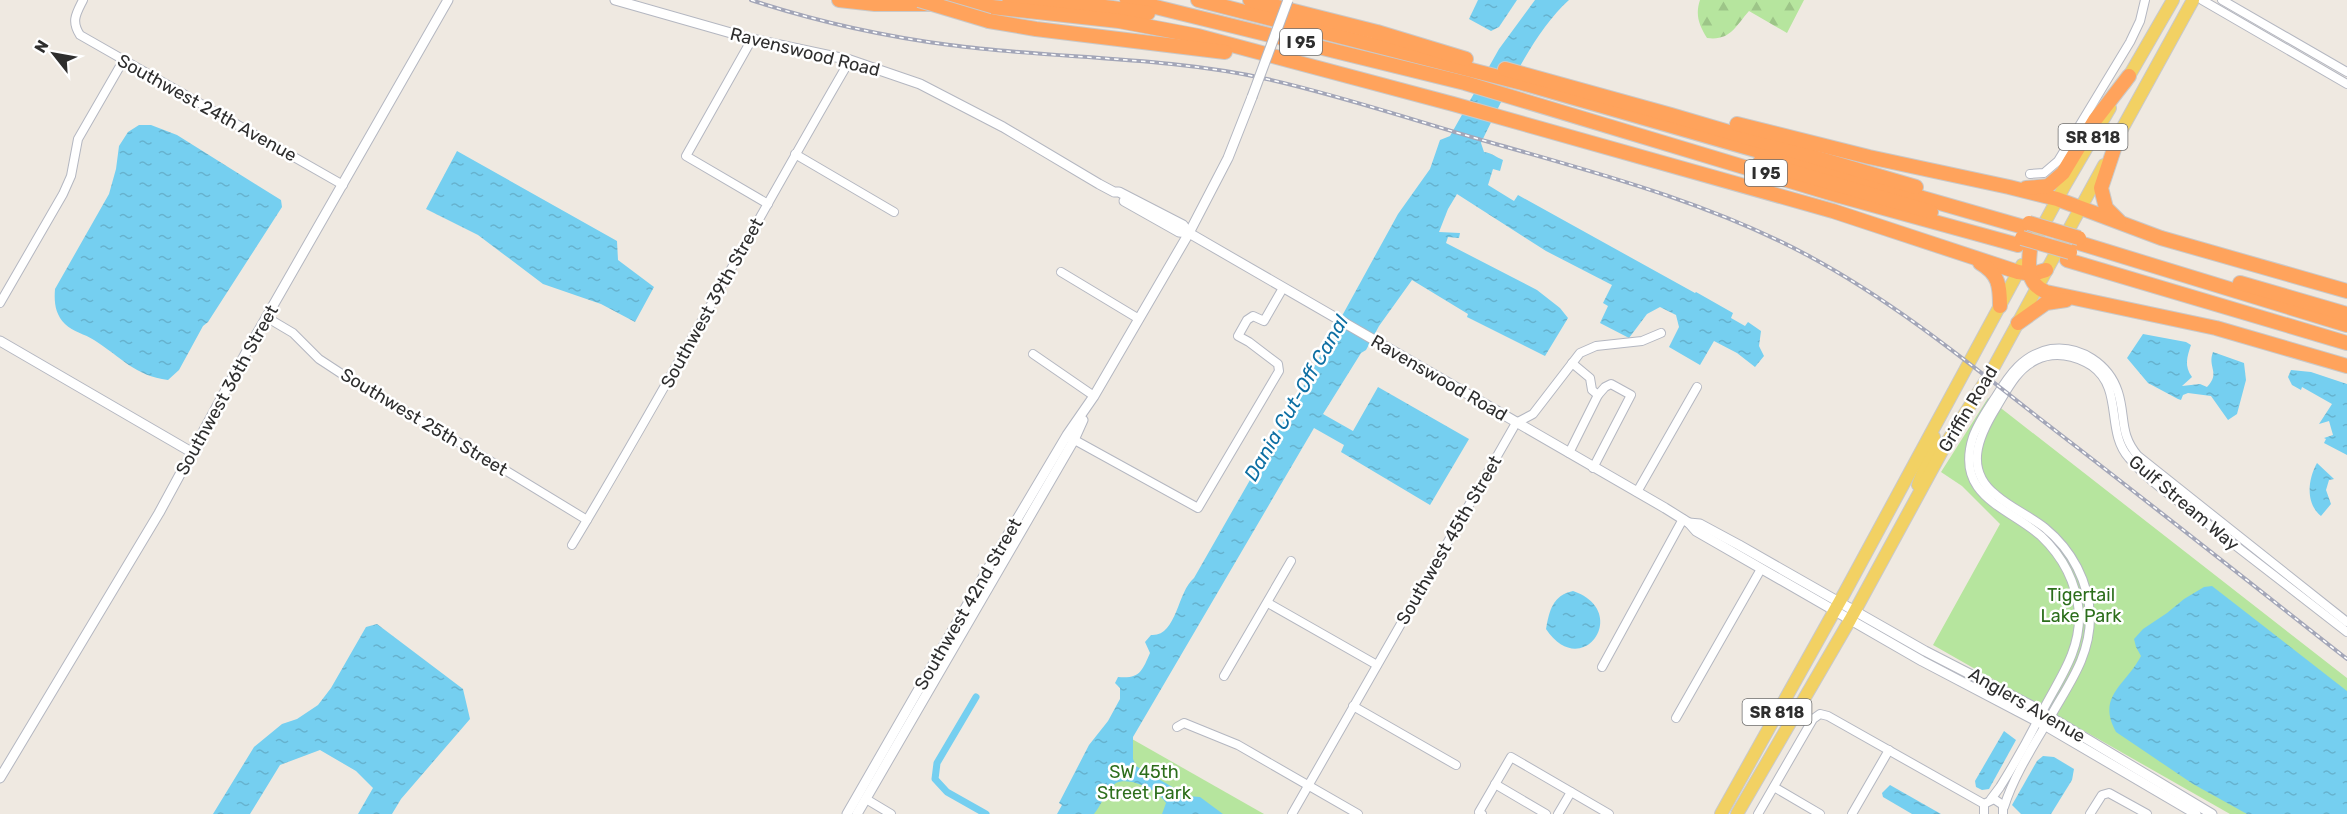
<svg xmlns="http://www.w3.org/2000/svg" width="2347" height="814" viewBox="0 0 2347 814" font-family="Rubik,sans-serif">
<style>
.forest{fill:url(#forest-firs)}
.park{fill:#b6e59e}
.water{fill:url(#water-ripples)}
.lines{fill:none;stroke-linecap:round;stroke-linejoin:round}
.canal{stroke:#75cff0;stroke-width:7}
.minor-casing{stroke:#b4b7c1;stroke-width:10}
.tertiary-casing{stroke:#b4b7c1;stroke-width:11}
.primary-casing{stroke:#c9c9c9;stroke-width:14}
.motorway-casing{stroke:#c9c9c9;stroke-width:16}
.minor{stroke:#fff;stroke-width:8}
.tertiary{stroke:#fff;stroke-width:9}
.primary{stroke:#f2d163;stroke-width:12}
.motorway{stroke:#ffa35c;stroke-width:14}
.rail-casing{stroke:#a3a6b8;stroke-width:4}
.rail{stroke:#fff;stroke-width:1.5;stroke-dasharray:4.5;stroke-linecap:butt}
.tertiary-bridge-casing{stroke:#b4b7c1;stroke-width:11;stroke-linecap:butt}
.motorway-bridge-casing{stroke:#c9c9c9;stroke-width:16;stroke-linecap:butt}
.tertiary-bridge{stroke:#fff;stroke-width:9}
.motorway-bridge{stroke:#ffa35c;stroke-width:14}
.labels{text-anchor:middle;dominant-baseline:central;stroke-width:5;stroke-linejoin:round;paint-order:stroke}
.shield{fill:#fff;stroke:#6d6d6d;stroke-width:1.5}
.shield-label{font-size:16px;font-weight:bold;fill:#2e2e2e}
.street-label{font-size:18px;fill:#2e2e2e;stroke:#fff}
.park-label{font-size:18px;fill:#2c6e1b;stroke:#fff}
.water-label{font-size:20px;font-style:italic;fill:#0d6fa3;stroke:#fff}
</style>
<defs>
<pattern id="forest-firs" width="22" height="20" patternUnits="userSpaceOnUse" patternTransform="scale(1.5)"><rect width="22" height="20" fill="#b6e59e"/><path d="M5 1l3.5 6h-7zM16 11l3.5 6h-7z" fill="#9dc588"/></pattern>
<pattern id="water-ripples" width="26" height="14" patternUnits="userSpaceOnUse" patternTransform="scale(1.5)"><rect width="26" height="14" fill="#75cff0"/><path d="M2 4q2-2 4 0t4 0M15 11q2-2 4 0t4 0" fill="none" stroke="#66b2ce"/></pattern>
</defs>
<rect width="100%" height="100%" fill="#efe9e1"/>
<path class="forest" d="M 1700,0 L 1804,0 L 1787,33 L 1749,11 C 1735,27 1730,41 1707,38 C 1699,25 1695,15 1700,0 Z"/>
<g class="park">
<polygon points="1988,398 2347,678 2347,814 2230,814 1933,645 2000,524 1962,486 1941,472"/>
<polygon points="1132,739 1264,814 1088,814"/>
</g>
<g class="water">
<polygon points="1478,0 1517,0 1499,27 1491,31 1469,19"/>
<path d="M 1535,0 L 1569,0 C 1532,33 1503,99 1481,143 L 1484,152 C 1492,153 1496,157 1503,160 L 1500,171 L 1493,169 L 1488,185 L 1514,201 L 1518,195 L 1695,293 L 1696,292 L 1733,313 L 1731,318 L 1745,326 L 1748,322 L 1761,331 L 1759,346 L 1764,356 L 1755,367 L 1737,353 L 1714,341 L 1700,365 L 1669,347 L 1679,327 L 1676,315 L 1660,307 L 1647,314 L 1629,338 L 1600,323 L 1608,306 L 1603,303 L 1612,285 L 1546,251 L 1457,194 L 1448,209 L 1439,232 L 1460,233 L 1459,238 L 1448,237 L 1446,243 L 1537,290 L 1560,308 L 1568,318 L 1545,356 L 1467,317 L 1468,314 L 1412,280 L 1379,326 L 1366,350 L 1361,353 L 1323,414 L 1353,431 L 1378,387 L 1469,439 L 1430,505 L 1341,452 L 1344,445 L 1314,428 L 1133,737 L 1133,759 L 1136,766 L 1188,796 L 1200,797 L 1223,814 L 1162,814 L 1166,803 C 1159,790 1129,776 1116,783 C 1107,788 1101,806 1094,814 L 1057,814 L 1062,805 L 1059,803 L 1089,745 L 1108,721 L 1120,699 L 1120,688 L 1115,683 L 1118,677 C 1140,679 1142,671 1150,653 L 1145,642 L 1151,635 C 1177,637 1177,592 1194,578 L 1298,396 L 1398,214 L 1430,169 L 1440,140 L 1450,136 L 1499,49 Z"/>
<path d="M 139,125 L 151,125 L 177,135 L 281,200 L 282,207 L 208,322 L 203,326 L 179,370 L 168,380 C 135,376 121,357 94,340 C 85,334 73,332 65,324 C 55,314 54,302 55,289 L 109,194 L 116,169 L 119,146 L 128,132 Z"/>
<polygon points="457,151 617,241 618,260 654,287 635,322 601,304 543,284 478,235 426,209"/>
<path d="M 2143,334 L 2186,342 L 2191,345 C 2187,357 2184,366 2192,377 L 2182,386 L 2200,384 L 2207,387 C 2221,373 2207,367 2213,352 L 2244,363 L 2246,380 L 2237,414 L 2228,420 L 2211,396 L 2188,393 L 2183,395 L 2181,400 L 2178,399 L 2148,383 L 2127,358 Z"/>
<polygon points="2291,370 2311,372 2347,384 2347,455 2324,443 2326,439 2324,438 2333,435 2329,421 2319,424 2332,404 2302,387 2301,390 2292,385 2288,377"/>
<path d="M 2317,463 L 2334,479 L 2329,480 L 2326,490 L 2331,504 L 2321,516 C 2305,503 2308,479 2317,463 Z"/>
<path d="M 2212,586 L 2347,691 L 2347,814 L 2247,814 L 2193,784 L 2116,732 C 2096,696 2126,685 2141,656 L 2136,647 L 2134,639 L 2143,629 L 2167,613 L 2184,599 L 2204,587 Z"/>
<path d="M 1573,591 C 1632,611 1582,683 1546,629 C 1549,611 1553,595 1573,591 Z"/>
<polygon points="377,624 463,689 470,719 401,799 392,814 358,814 373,788 356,771 320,750 280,765 250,814 213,814 254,747 282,724 297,719 318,705 331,688 366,627"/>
<polygon points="2004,731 2016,740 1989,789 1982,790 1976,787 1975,781"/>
<polygon points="2043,756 2054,757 2074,769 2072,780 2051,814 2021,814 2012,805 2037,761"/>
<polygon points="1890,785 1941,814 1912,814 1883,797 1882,793"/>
</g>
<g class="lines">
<polyline class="canal" points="976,697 937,763 935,779 947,792 986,814"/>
<g class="minor-casing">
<g id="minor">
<path d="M 83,0 C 76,14 71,21 80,35 L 343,185"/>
<polyline points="2202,0 2347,84"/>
<polyline points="2222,0 2347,72"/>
<polyline points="752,39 686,156 768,204"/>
<polyline points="795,154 894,212"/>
<polyline points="2030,174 2044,173 2058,161 2130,42 2140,21 2145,0"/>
<polyline points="1061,272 1139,319"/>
<polyline points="0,303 63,194 71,176 78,139 123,61"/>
<polyline points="266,317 293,333 319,359 348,378 482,456 587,520"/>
<polyline points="1033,354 1094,396"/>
<polyline points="1572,363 1590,378 1592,390 1598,395 1605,387 1611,384 1631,395 1593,468"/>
<polyline points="1071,438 1198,508 1279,371 1278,364 1249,342 1238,336 1247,320 1253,316 1264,321 1283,288"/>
<polyline points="1569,453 1598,395"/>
<polyline points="1637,492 1697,387"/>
<path d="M 572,545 C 668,386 756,221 850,60"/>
<polyline points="1268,603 1377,665"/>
<polyline points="1602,667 1683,519"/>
<polyline points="1224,676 1291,561"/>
<polyline points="1353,706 1456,765"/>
<polyline points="1676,718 1761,569"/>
<polyline points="1177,727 1184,723 1238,745 1358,814"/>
<polyline points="1495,784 1546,814"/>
<polyline points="1774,787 1820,814"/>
<polyline points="866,799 891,814"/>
<path d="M 1991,799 L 2000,787 C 2015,763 2029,738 2042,712 C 2059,679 2081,651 2079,612 C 2076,582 2062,556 2041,536 C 2008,507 1954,496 1973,437 C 1978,423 1987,410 1995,398 C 2009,375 2023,354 2051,349 C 2080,345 2109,364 2118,392 C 2126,417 2119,434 2138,456 L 2347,622"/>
<path d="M 2004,807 C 2015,772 2038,739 2056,707 C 2073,678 2090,653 2090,617 C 2089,582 2072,550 2045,528 C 2030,516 2011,508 1996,495 C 1964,470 1978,437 1996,408 C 2007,390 2016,370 2036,360 C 2054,351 2075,355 2092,366 C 2124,389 2105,431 2129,458 C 2148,481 2176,499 2200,518 C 2249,556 2298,594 2347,632"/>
<polyline points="1292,814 1516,423 1533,414 1580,353 1596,346 1642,341 1661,333"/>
<polyline points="1482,814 1479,812 1511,757 1609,814"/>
<polyline points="1558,814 1571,792"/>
<polyline points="1758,814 1813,719 1820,714 1828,716 1984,804"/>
<polyline points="1852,814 1889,750"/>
<polyline points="1984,814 1984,804 1994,799 2003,805 2003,814"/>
<polyline points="2090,814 2102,795 2109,793 2147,814"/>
</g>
</g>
<g class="tertiary-casing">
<g id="tertiary">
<polyline points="615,0 752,39 850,60 920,84 1003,127 1099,184 1114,192 1119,192 1183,225 1189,233 1665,508 1689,523 1696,531 1922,661 2046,726 2196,814"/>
<polyline points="1124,201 1179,232 1189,233"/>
<polyline points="0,341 193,453"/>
<polyline points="1689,523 1700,524 1739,545 1925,651 2032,706 2212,814"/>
<polyline points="0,778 159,513 247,351 448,0"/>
<polyline points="847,814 997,553 1067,435 1094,396 1189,233 1228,158 1252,97"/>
<polyline points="857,814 1074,440 1083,420"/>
</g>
</g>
<g class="primary-casing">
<g id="primary">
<polyline points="2125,83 2173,0"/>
<polyline points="2117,138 2193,0"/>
<polyline points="2030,250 2065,185 2110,108"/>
<path d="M 1918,485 C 1922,472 1936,448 1934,437 L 1931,434"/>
<polyline points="1721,814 1845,592 2022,265"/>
<polyline points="1737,814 1850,620 1947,442 1990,374 2104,165"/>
</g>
</g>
<g class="motorway-casing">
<g id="motorway">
<polyline points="839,0 875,4 981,4"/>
<polyline points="1127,0 1465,83 1840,196 2018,245"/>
<polyline points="1198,0 1522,83 2027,228"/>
<polyline points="1250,0 1377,32 1466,59"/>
<path d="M 1009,3 C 1056,0 1102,6 1148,13"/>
<polyline points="974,5 1119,21 1198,36 1453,104 1833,211 2018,272 2033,274 2046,270"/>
<polyline points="989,21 1036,29 1225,52"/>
<polyline points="1505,69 1671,115 1916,187"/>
<polyline points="1737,124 1869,157 2009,187 2057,199 2161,238 2347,291"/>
<polyline points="1760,162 1931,212"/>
<polyline points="2026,188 2048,186 2063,173 2095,120 2129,76"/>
<polyline points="2119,221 2106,208 2101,188 2120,131"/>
<polyline points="2076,242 2347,325"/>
<path d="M 2030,250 C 2028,268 2027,284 2046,292 L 2216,328 L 2347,366"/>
<polyline points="2067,260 2347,343"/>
<path d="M 1980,263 C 1999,274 2000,286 2000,306"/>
<polyline points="2240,283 2347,314"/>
<polyline points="2018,323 2046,303 2066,300"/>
</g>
</g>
<use href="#minor" class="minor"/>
<use href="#tertiary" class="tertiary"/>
<use href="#primary" class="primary"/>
<use href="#motorway" class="motorway"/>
<g class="rail-casing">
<path id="rail" d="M 751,0 C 815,21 882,36 950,45 C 1055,59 1163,56 1267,79 C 1342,96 1416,121 1489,142 C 1597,173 1708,202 1807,255 C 1891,300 1964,359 2039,418 C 2142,497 2244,578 2347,659"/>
</g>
<use href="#rail" class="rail"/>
<g class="tertiary-bridge-casing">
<polyline id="tertiary-bridge" points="1252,97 1288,0"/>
</g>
<g class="motorway-bridge-casing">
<g id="motorway-bridge">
<polyline points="919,0 989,21"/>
<polyline points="2029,223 2079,238"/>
<polyline points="2022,238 2070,252"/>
</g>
</g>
<use href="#tertiary-bridge" class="tertiary-bridge"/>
<use href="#motorway-bridge" class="motorway-bridge"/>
</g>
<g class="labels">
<g class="shield">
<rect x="1280" y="29" width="42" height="26" rx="4.5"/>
<rect x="2058.5" y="124" width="69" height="26" rx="4.5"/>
<rect x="1745" y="160" width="42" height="26" rx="4.5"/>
<rect x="1742.5" y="699" width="69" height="26" rx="4.5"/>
</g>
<g class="shield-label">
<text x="1301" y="42">I 95</text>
<text x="2093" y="137">SR 818</text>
<text x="1766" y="173">I 95</text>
<text x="1777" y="712">SR 818</text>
</g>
<g class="street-label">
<text transform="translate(805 52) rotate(14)">Ravenswood Road</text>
<text transform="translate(207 108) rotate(29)">Southwest 24th Avenue</text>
<text transform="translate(712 303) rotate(-61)">Southwest 39th Street</text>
<text transform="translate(1439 378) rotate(30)">Ravenswood Road</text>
<text transform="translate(227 390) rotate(-61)">Southwest 36th Street</text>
<text transform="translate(1968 409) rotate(-59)">Griffin Road</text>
<text transform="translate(424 422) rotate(31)">Southwest 25th Street</text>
<text transform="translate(2184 503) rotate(40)">Gulf Stream Way</text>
<text transform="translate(1449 540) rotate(-60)">Southwest 45th Street</text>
<text transform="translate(968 604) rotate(-60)">Southwest 42nd Street</text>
<text transform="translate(2027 705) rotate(30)">Anglers Avenue</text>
</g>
<g class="park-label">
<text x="2081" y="595">Tigertail<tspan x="2081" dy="21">Lake Park</tspan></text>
<text x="1144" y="772">SW 45th<tspan x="1144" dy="21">Street Park</tspan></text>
</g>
<g class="water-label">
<text transform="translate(1296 398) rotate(-60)">Dania Cut-Off Canal</text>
</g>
</g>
<g transform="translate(54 54) rotate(301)" stroke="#ffffff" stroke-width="4.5" paint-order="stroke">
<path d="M0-4.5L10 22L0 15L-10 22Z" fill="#2e2e2e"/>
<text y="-9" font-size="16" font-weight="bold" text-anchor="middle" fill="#2e2e2e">N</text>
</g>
</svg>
